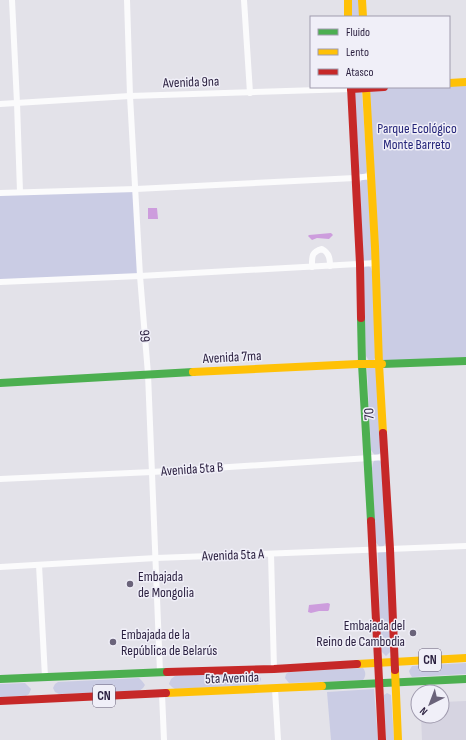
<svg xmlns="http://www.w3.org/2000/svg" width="466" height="740" viewBox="0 0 466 740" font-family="'Sofia Sans Condensed',sans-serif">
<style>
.built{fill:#d6d4e1}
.green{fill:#cacce4}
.water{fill:#cd9ddd}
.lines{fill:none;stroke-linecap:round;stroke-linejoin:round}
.street{stroke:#fbfbfc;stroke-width:6}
.fast{stroke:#4caf50;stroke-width:8}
.slow{stroke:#ffc107;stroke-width:8}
.jam{stroke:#c62828;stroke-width:8}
.poi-dot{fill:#6a637a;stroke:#f0eff8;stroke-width:1.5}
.labels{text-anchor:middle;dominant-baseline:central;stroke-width:3;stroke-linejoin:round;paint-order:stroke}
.shield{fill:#f0eff8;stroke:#655d76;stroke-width:1}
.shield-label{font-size:13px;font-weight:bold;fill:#291e3e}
.street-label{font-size:14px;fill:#291e3e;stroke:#f0eff8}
.park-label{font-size:14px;fill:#242479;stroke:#f0eff8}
.poi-label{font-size:14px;fill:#291e3e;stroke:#f0eff8;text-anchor:start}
</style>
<rect width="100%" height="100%" fill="#e3e2e9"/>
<polygon class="built" points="466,701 466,740 422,740 421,716 442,716 442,702"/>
<g class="green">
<polygon points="351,0 360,0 360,17 352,17"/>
<polygon points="466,82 466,361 379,364 366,88 449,87 449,83"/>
<polygon points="358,88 362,93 367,171 363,177 368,181 372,259 367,264 371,268 373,275 375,358 371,364 376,366 381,448 380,453 376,457 381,462 386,543 381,549 386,552 388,557 391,651 386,656 381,651 378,553 381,549 375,541 372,468 373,463 376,457 371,450 367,368 371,364 366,356 363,274 364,268 367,264 363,259 360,183 363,177 359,172 355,93"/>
<polygon points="136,189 140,276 0,282 0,193"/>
<polygon points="466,663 466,674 412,677 410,674 409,671 412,666"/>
<path d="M 363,668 C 366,672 366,676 363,680 L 289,683 L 285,678 L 286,674 L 289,672 Z"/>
<polygon points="256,672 259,675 261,679 260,682 257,685 175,689 172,687 169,684 171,679 175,676"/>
<polygon points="139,678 142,681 145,685 143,688 139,691 59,694 55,692 53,688 55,684 58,682"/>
<polygon points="25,683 31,689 29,694 26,696 0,697 0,684"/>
<polygon points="374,689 378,740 331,740 327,692"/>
<polygon points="387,693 391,695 394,740 386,740 384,699 384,695"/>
</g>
<g class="water">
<polygon points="148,208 157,208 158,219 148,219"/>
<polygon points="331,233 333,235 329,239 317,238 312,240 308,236 309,235"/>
<polygon points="328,603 330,604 329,610 328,611 319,611 311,613 308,612 309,605"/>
</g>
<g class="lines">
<g class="street">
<polyline points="12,0 17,103 20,192"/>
<polyline points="127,0 130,96 140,276 148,374 160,672"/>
<polyline points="244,0 250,93"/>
<polyline points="0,104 130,96 351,89"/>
<polyline points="0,193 136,189 355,178 371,176"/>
<path d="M 312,267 C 312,257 311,252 322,249 C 329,253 330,258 330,266"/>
<polyline points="0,282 140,276 376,263"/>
<polyline points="0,479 152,472 385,457"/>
<polyline points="271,554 274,669"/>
<polyline points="39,565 45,677"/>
<polyline points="0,567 156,558 466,546"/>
<polyline points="275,689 278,740"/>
<polyline points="162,694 164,740"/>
</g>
<g class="fast">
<polyline points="361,318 362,364 371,521"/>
<polyline points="382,364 466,361"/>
<polyline points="0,383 193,372"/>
<polyline points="0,679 167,672"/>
<polyline points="322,686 466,679"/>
</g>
<g class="slow">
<polyline points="348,0 348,17"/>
<polyline points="362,0 363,17"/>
<polyline points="449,83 466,82"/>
<polyline points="366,87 375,247 379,364 383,433"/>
<polyline points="193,372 358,364 382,364"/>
<polyline points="357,664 466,658"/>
<polyline points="395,670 398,740"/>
<polyline points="166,693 322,686"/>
</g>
<g class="jam">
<polyline points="351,87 360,264 361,318"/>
<polyline points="351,89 384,87"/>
<polyline points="383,433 390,549 395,670"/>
<polyline points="371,521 382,740"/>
<polyline points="167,672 274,669 357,664"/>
<polyline points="0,701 166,693"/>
</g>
</g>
<g class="poi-dot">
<circle cx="130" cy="584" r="4"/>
<circle cx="413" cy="633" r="4"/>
<circle cx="113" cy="642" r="4"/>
</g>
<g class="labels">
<g class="shield">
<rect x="419" y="649" width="22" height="22" rx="3"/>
<rect x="93" y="685" width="22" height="22" rx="3"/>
</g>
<g class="shield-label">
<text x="430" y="660">CN</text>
<text x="104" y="696">CN</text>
</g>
<g class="street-label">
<text transform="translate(191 82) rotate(-2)">Avenida 9na</text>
<text transform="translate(145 336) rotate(-95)">66</text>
<text transform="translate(232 357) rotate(-3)">Avenida 7ma</text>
<text transform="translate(369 414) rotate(-93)">70</text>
<text transform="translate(192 469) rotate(-4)">Avenida 5ta B</text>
<text transform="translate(233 555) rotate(-2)">Avenida 5ta A</text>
<text transform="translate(232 678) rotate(-2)">5ta Avenida</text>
</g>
<g class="park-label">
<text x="417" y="128">Parque Ecológico<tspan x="417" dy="16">Monte Barreto</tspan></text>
</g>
<g class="poi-label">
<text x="138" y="576">Embajada<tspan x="138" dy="16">de Mongolia</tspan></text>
<text x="405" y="625" text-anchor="end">Embajada del<tspan x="405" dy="16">Reino de Cambodia</tspan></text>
<text x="121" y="634">Embajada de la<tspan x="121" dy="16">República de Belarús</tspan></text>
</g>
</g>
<rect x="310" y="16" width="140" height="72" fill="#f0eff8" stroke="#a09bae"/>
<rect x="318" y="29" width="20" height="6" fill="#4caf50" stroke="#a09bae"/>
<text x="346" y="36" font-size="12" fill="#291e3e">Fluido</text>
<rect x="318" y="49" width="20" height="6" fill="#ffc107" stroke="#a09bae"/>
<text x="346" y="56" font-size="12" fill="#291e3e">Lento</text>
<rect x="318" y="69" width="20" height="6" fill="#c62828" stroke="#a09bae"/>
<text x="346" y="76" font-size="12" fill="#291e3e">Atasco</text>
<g transform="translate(430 704) rotate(222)"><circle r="19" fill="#f0eff8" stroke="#a09bae"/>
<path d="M0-3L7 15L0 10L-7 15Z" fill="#6a637a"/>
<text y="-6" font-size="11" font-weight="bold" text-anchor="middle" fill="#291e3e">N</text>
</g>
</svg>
